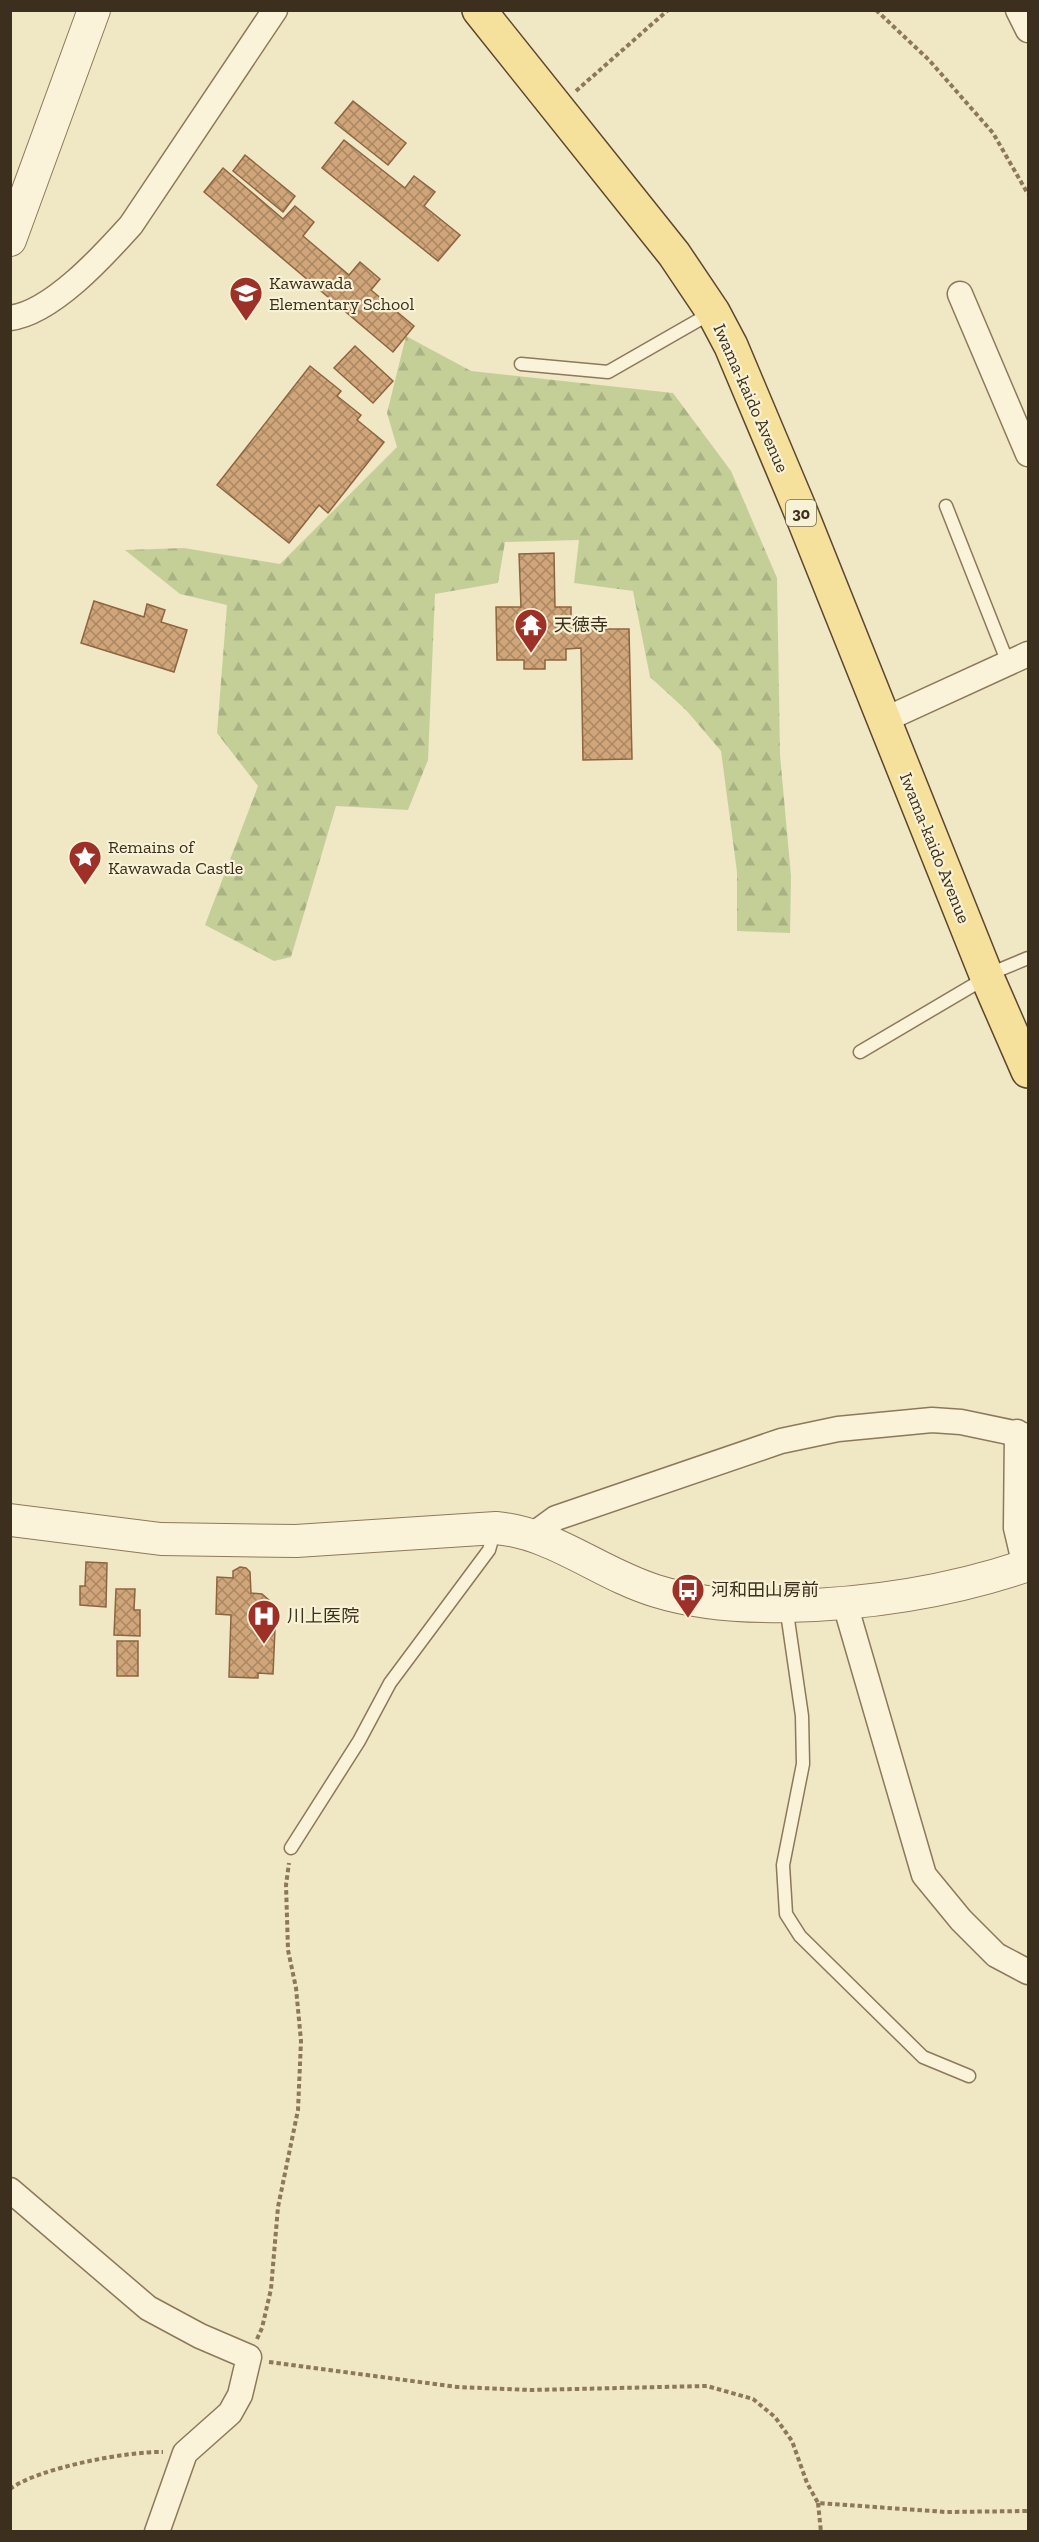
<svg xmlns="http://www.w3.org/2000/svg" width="1039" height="2542" viewBox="0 0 1039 2542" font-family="'Zilla Slab','Noto Sans JP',serif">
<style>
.forest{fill:url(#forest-firs)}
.building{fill:url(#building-cross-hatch);stroke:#8d653e;stroke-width:1.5}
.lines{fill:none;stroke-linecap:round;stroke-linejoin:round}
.service-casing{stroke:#8c795a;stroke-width:15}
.minor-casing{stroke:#8c795a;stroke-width:27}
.tertiary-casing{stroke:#8c795a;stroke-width:34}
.primary-casing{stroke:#5a472e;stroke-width:36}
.path{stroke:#8c795a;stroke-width:4;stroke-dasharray:4.5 3;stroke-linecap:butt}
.service{stroke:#faf3d9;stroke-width:12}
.minor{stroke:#faf3d9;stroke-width:24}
.tertiary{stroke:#faf3d9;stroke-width:32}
.primary{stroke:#f5e19c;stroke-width:33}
.labels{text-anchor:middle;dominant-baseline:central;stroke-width:4.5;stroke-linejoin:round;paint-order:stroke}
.shield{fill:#f7f1d5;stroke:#746955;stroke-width:1.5}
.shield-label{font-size:16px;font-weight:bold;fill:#3c2f1e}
.poi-label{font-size:18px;fill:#3c2f1e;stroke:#f7f1d5;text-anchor:start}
.street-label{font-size:18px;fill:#3c2f1e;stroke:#f7f1d5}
</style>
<defs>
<pattern id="forest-firs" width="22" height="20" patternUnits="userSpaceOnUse" patternTransform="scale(1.5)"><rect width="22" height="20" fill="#c4cf98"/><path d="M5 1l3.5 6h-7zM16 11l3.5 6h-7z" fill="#a9b283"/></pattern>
<pattern id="building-cross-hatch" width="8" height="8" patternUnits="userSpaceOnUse" patternTransform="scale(1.5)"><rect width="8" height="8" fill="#d0a579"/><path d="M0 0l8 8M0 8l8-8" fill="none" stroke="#aa8763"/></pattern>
</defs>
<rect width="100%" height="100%" fill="#f0e7c5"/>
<polygon class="forest" points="406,336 471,371 673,393 731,471 777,578 780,755 791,876 790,933 737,931 737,872 721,751 686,710 650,677 633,591 574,583 579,540 505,542 498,583 435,594 428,760 408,810 336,806 291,957 274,961 205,925 258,786 217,733 227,605 180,594 125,550 184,548 280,564 397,447 387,413"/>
<g class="building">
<polygon points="353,101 406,143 388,165 335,123"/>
<polygon points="344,140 405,188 414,176 435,192 424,206 460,235 438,261 322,168"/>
<polygon points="245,155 295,196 283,212 233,171"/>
<polygon points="223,168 283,219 295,206 314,222 303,236 349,275 360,262 380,279 371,290 414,326 393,352 204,192"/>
<polygon points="355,346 393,381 373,403 334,368"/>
<polygon points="310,366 341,391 337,396 361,415 357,420 384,442 328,513 319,505 289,543 217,485"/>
<polygon points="554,553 555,607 571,607 571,617 601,617 601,629 629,629 632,759 583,760 581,648 566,649 566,660 545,660 545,669 524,669 524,660 497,660 496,607 521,607 519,554"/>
<polygon points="94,601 144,617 147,604 165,610 161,622 187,630 174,672 81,643"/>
<polygon points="86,1562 107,1563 106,1607 80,1605 80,1586 85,1586"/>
<polygon points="240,1567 246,1568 250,1572 251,1593 262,1594 269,1600 269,1606 276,1607 273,1674 258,1673 258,1678 229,1677 231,1615 216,1614 217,1577 233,1578 233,1571"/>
<polygon points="116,1589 135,1589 134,1610 140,1610 140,1636 114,1635"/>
<rect x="117" y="1641" width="21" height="35"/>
</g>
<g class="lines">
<g class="service-casing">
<g id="service">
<polyline points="521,364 608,372 711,313"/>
<polyline points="946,506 1008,663"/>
<polyline points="860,1052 999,970 1028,958"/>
<polyline points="786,1606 802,1716 803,1764 783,1865 786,1914 800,1936 923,2057 969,2076"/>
<polyline points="291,1848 359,1741 390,1683 489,1550 495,1529"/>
</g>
</g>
<g class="minor-casing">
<g id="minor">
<polyline points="1018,10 1028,30"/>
<polyline points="960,294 1028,454"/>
<path d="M 10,318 C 52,313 104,255 131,225 L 275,10"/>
<polyline points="884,720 1028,654"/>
<polyline points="1017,1432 1016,1528 1025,1566"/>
<polyline points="534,1534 556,1518 781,1441 838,1429 932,1420 961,1422 1028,1436"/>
<polyline points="845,1604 924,1875 961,1920 996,1955 1028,1972"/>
<polyline points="10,2190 148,2308 200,2336 249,2357 240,2395 230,2413 185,2453 157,2532"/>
</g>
</g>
<g class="tertiary-casing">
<g id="tertiary">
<polyline points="10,240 94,10"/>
<path d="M 10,1520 L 161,1539 L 296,1541 L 496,1528 C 554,1533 600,1574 656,1591 C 698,1604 743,1607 787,1606 C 870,1604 949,1592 1028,1565"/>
</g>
</g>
<g class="primary-casing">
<polyline id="primary" points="479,10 674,254 713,312 731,346 798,505 987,977 1028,1071"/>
</g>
<g class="path">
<polyline points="876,10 929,60 993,133 1028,194"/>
<polyline points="576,91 668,10"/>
<polyline points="257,2339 262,2328 271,2289 278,2207 298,2110 301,2041 296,1988 288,1950 286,1885 289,1863"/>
<polyline points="269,2362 457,2387 530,2390 707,2386 753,2399 775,2417 792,2441 807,2483 818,2503 946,2512 1028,2511"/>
<path d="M 10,2489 C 38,2468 128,2451 163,2452"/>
<polyline points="818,2503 821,2532"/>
</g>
<use href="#service" class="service"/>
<use href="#minor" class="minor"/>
<use href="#tertiary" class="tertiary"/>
<use href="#primary" class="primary"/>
</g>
<defs>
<g id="school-pin" transform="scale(1.725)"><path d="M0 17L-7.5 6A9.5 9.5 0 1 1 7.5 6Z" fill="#9e3127" stroke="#f7f1d5"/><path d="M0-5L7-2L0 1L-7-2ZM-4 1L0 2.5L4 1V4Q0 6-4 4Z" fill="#fff"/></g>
<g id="temple-pin" transform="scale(1.725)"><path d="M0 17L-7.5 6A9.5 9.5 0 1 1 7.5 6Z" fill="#9e3127" stroke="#f7f1d5"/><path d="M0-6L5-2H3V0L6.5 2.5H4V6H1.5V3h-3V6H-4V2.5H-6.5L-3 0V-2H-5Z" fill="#fff"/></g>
<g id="sight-pin" transform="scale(1.725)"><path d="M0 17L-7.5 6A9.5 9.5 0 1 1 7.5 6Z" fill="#9e3127" stroke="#f7f1d5"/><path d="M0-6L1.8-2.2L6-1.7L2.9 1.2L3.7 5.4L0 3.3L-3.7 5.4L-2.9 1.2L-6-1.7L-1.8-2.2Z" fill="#fff"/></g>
<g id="bus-pin" transform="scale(1.725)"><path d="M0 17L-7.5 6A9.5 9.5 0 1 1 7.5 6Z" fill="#9e3127" stroke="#f7f1d5"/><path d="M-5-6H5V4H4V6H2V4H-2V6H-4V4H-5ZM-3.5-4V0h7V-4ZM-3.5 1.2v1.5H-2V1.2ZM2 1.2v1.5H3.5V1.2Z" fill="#fff"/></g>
<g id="hospital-pin" transform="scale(1.725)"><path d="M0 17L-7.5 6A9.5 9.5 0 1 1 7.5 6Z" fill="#9e3127" stroke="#f7f1d5"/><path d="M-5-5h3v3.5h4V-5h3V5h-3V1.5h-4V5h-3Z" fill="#fff"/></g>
</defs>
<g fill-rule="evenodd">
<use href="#school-pin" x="246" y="293"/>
<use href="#temple-pin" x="531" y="625"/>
<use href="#sight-pin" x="85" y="857"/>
<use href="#bus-pin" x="688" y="1590"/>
<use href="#hospital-pin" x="264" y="1616"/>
</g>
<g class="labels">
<rect class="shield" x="786" y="500" width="30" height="26" rx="4.5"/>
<g class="shield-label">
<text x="801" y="513">30</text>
</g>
<g class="poi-label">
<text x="269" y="283">Kawawada<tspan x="269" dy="21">Elementary School</tspan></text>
<text x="554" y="625">天徳寺</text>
<text x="108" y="847">Remains of<tspan x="108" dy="21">Kawawada Castle</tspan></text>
<text x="711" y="1590">河和田山房前</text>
<text x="287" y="1616">川上医院</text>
</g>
<g class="street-label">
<text transform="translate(751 398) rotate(66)">Iwama-kaido Avenue</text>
<text transform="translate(935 848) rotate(68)">Iwama-kaido Avenue</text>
</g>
</g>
<rect width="1039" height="2542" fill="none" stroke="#3c2f1e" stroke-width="24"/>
</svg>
